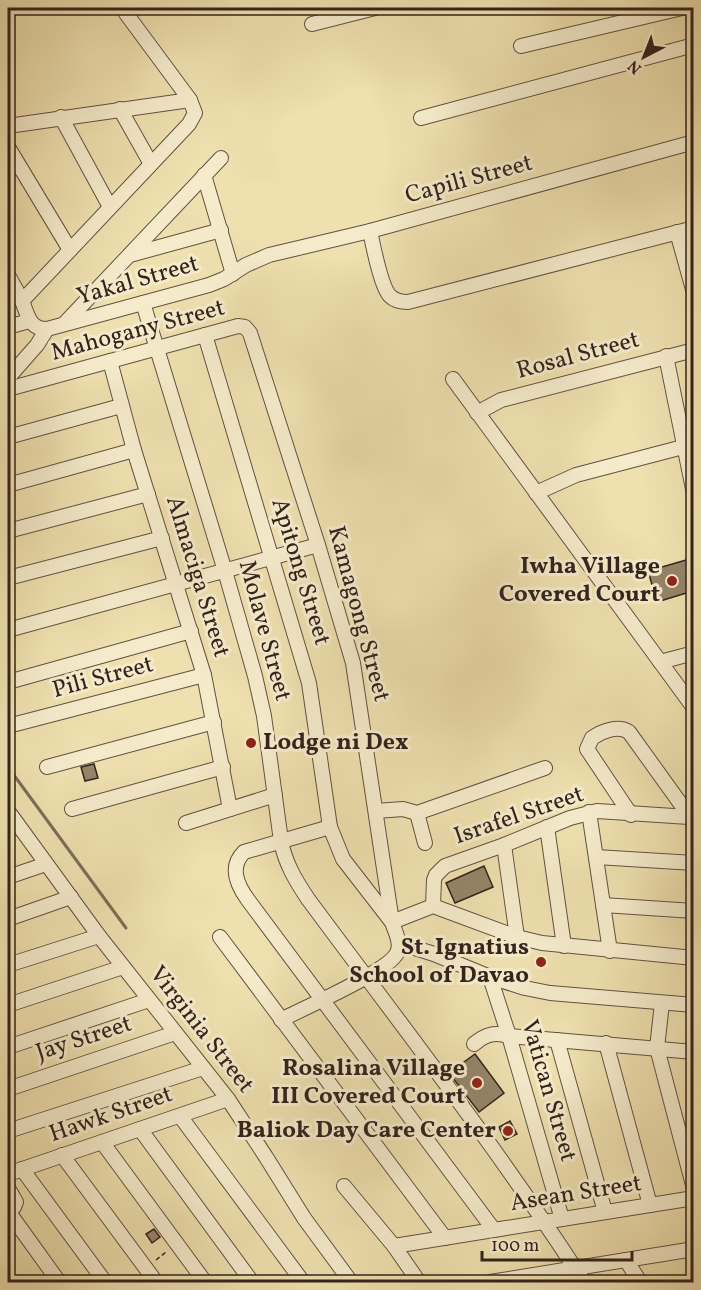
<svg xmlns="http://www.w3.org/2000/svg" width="701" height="1290" viewBox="0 0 701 1290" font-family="Vollkorn,serif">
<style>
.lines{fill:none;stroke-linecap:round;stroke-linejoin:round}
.stream{stroke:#7d6e57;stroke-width:3}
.building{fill:#958569;stroke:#33231d;stroke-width:1.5}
.minor-casing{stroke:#625242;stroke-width:16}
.path{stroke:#33231d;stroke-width:1.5;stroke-dasharray:4.5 3;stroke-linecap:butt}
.minor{stroke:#f5ebcb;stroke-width:14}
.poi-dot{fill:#8f2418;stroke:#f5ebcb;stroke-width:2}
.labels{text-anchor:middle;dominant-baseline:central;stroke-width:6;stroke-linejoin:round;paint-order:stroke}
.street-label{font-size:24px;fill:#33231d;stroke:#f5ebcb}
.poi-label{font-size:24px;font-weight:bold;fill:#33231d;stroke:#f5ebcb;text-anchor:end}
</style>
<rect width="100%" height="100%" fill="#efe0af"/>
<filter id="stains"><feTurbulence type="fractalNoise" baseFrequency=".00333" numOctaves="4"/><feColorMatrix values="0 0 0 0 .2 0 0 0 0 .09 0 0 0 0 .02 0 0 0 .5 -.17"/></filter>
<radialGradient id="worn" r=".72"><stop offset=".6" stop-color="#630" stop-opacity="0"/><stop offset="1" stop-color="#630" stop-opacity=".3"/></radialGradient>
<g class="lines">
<polyline class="stream" points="8,767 126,928"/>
</g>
<g class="building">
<polygon points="693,558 693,591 657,602 648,571"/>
<polygon points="94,764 98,778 85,781 81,767"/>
<polygon points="484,866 493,887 455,903 446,883"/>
<polygon points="475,1054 504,1093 479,1112 449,1073"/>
<polygon points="510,1121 517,1134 505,1140 499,1127"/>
<polygon points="154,1229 160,1237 152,1243 146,1234"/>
</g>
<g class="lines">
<g class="minor-casing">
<g id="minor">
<polyline points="312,24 375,8"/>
<polyline points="521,46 682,8"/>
<polyline points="120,109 151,164"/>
<polyline points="61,117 110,207"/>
<polyline points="421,118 694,45"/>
<polyline points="8,126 190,100"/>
<polyline points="8,147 70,250"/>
<polyline points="204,175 233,274"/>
<path d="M 370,231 C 373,245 381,287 390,296 C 395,301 401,302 408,302 L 694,228"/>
<polyline points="677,232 694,293"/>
<polyline points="130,255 221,230"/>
<path d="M 8,275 C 12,283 18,292 22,301 C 28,315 29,329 47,329 L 209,285 L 224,279 L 246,265 L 269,255 L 370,231 L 694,142"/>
<polyline points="22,301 189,124 195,113 190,100 122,8"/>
<path d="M 143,303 L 225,571 L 255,676 L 264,716 L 281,841 C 285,863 296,881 308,899 C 402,1026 499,1150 584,1282"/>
<polyline points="64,324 221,158"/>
<polyline points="8,327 29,321"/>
<polyline points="205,335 309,683 330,827 343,859 391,921"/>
<polyline points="666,356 694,494"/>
<polyline points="110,361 134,450 204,675 230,809"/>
<polyline points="8,378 37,345 47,329"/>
<polyline points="453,379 694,708"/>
<path d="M 8,389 L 238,326 L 245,327 L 250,333 L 318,545 L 353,663 L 392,922 C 395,932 402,943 397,953 C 388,972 303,1008 281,1020"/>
<polyline points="477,413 501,400 694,350"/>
<polyline points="8,437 121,406"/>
<polyline points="8,485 134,450"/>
<polyline points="536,493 576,475 683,447"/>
<polyline points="8,531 148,494"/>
<polyline points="8,578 162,538"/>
<polyline points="8,630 318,545"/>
<polyline points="660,662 694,653"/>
<polyline points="8,682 191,631"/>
<polyline points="8,726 204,675"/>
<polyline points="47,767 214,722"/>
<polyline points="72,809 223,767"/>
<polyline points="8,811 99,936 228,1099 266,1157 304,1218 351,1282"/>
<polyline points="376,811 403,809 417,813 545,768"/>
<polyline points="589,812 610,951"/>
<polyline points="417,813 425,843"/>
<path d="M 631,815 L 587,749 L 592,738 C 602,731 618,725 629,732 L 693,821"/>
<polyline points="186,823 275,795"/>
<path d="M 330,827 L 244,852 C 229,867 237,885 248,900 L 494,1230"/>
<polyline points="547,827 564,946"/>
<polyline points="504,845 517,937"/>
<polyline points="596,857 694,863"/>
<polyline points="8,877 46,864"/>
<polyline points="603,905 694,911"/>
<polyline points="433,906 434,880 436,875 445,866 504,845 570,818 597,811 689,817"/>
<polyline points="8,919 71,897"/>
<polyline points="392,922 433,906 517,937 542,943 694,958"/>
<polyline points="220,937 445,1238"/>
<polyline points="399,943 434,954 490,977 525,988 550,993 694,1005"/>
<polyline points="8,965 99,936"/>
<polyline points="490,977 509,1036 562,1219"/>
<polyline points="662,1003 657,1048 694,1189"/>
<polyline points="8,1005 123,967"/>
<polyline points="557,1040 605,1212"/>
<polyline points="606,1043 650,1205"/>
<path d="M 474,1044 C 486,1034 494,1032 509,1036 L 694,1052"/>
<polyline points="8,1047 149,1000"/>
<polyline points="8,1089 175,1033"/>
<polyline points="180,1116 303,1282"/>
<polyline points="140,1129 252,1282"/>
<polyline points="8,1131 203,1068"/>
<polyline points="102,1142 205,1282"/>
<polyline points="62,1155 156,1282"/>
<polyline points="22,1169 105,1282"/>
<polyline points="8,1174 228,1099"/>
<polyline points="344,1186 394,1246 419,1282"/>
<polyline points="8,1188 16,1202 14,1207 8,1211"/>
<polyline points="8,1211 59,1282"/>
<polyline points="394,1246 694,1198"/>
<polyline points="626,1260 640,1282"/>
<polyline points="490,1282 694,1249"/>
</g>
</g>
<g class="path">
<polyline points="156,1260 166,1252"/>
<polyline points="126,1282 135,1275"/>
</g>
<use href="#minor" class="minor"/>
</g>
<g class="poi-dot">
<circle cx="672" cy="581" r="6"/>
<circle cx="251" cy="743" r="6"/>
<circle cx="541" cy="962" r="6"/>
<circle cx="477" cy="1083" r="6"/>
<circle cx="508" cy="1131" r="6"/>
</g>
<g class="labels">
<g class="street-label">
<text transform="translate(469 180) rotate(-15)">Capili Street</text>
<text transform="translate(138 281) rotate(-16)">Yakal Street</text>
<text transform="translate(138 331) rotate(-15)">Mahogany Street</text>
<text transform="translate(578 356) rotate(-15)">Rosal Street</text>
<text transform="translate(300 572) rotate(73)">Apitong Street</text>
<text transform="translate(197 577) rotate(73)">Almaciga Street</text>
<text transform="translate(358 614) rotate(75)">Kamagong Street</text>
<text transform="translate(264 631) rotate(75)">Molave Street</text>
<text transform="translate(103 678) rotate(-15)">Pili Street</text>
<text transform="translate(519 816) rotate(-19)">Israfel Street</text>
<text transform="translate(201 1030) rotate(52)">Virginia Street</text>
<text transform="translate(84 1039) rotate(-18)">Jay Street</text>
<text transform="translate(548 1091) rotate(74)">Vatican Street</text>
<text transform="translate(111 1115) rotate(-19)">Hawk Street</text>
<text transform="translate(576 1194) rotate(-9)">Asean Street</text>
</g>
<g class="poi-label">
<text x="660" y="567">Iwha Village<tspan x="660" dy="28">Covered Court</tspan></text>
<text x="263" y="743" text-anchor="start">Lodge ni Dex</text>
<text x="529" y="948">St. Ignatius<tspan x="529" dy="28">School of Davao</tspan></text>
<text x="465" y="1069">Rosalina Village<tspan x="465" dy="28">III Covered Court</tspan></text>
<text x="496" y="1131">Baliok Day Care Center</text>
</g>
</g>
<rect width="701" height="1290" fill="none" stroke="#efe0af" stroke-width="30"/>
<rect x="9" y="9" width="683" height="1272" fill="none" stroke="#33231d" stroke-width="3"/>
<rect x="15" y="15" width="671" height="1260" fill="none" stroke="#33231d" stroke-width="1.5"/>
<g transform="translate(644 57) rotate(222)" stroke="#f5ebcb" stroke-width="4.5" paint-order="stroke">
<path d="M0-4.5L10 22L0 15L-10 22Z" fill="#33231d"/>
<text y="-9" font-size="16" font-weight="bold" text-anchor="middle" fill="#33231d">N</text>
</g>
<path d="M482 1251v9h150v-9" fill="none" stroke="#33231d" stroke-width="3"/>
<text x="491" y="1251" font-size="18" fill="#33231d" stroke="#f5ebcb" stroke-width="4.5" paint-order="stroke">100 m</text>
<rect width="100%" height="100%" filter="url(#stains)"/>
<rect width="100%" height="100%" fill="url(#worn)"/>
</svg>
